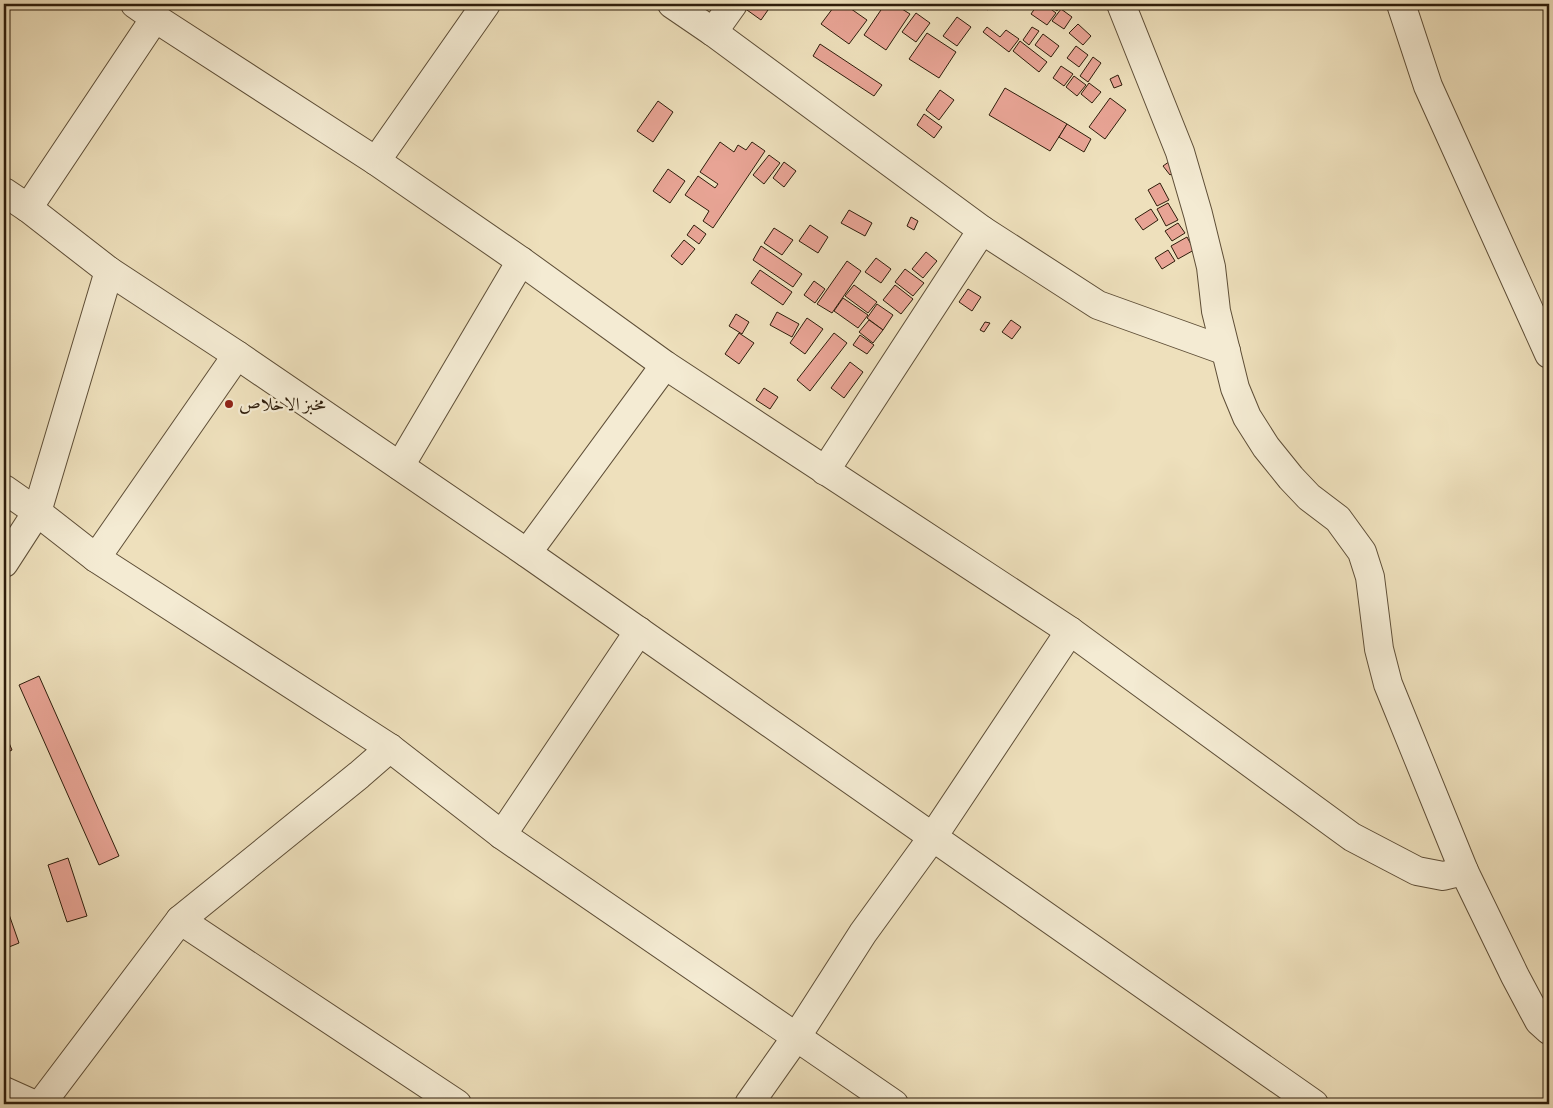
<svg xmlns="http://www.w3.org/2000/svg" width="1553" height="1108" viewBox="0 0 1553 1108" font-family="'Libre Bodoni',Amiri,serif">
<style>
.building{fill:#e8a495;stroke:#2e1d0b}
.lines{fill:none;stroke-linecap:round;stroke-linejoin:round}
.street-casing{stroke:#5e4e37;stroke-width:30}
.street{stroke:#f4ebd3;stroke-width:28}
.poi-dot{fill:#8f2418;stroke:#f4ebd3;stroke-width:2}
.labels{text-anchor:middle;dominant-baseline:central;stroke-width:4.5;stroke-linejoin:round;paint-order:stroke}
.poi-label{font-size:18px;fill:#2e1d0b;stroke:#f4ebd3;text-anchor:start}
</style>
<rect width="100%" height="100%" fill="#eee0bc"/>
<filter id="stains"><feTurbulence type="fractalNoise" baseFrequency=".004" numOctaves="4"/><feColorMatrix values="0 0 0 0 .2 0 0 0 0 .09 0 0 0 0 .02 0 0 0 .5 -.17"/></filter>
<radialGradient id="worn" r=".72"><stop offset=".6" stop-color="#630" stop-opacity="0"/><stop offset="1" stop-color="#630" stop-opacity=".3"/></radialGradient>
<g class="building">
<polygon points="751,4 758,4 768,10 761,20 747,10"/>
<polygon points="836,4 844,4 867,20 849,44 821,24"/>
<polygon points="885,4 894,4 910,14 886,50 864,35"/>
<polygon points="980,4 992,4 988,10"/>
<polygon points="1038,4 1044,4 1056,13 1047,25 1031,14"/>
<polygon points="1047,4 1062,4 1057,11"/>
<polygon points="1061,9 1072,17 1064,29 1052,21"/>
<polygon points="916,13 930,23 916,42 902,32"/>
<polygon points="957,17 971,27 957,46 943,36"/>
<polygon points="1078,24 1091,36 1083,45 1069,33"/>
<polygon points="987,27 1000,37 1006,30 1019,39 1009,52 983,32"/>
<polygon points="1032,27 1039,31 1029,45 1023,40"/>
<polygon points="927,33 956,52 939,78 909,59"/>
<polygon points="1043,34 1059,46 1051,57 1035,45"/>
<polygon points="1020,41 1047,62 1039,72 1013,51"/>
<polygon points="820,44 882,85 874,96 813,56"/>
<polygon points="1076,46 1088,55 1079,67 1067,58"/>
<polygon points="1093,57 1101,63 1088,82 1080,76"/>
<polygon points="1061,66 1073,74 1064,86 1053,78"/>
<polygon points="1118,75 1122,85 1114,88 1110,79"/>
<polygon points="1074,76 1086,85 1077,96 1066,87"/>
<polygon points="1089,83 1101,92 1092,103 1081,94"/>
<polygon points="1005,88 1067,124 1050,151 989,115"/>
<polygon points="940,90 954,100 939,120 926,110"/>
<polygon points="1110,98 1126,110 1105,139 1089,127"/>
<polygon points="658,101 673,112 653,142 637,131"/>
<polygon points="924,114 942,127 934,138 917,125"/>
<polygon points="1067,124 1091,139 1084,152 1059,137"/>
<polygon points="720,142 734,152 738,145 746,150 752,142 765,151 713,228 703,221 709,211 685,195 698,176 715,188 718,184 700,172"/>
<polygon points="769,155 780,163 764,184 753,175"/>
<polygon points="1173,159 1179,168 1170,175 1163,166"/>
<polygon points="784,162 796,171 784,187 773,178"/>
<polygon points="668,169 685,181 670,203 653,191"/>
<polygon points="1160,183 1169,200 1157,206 1148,190"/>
<polygon points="1168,203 1178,220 1166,226 1157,209"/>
<polygon points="1151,209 1158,220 1143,230 1135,219"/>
<polygon points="849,210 872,223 865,236 841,223"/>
<polygon points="911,217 918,221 914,230 907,226"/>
<polygon points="1178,223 1185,233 1172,241 1165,231"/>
<polygon points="694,225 706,234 699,244 687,235"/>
<polygon points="810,225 828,237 818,253 799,241"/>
<polygon points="774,228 793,240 782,255 764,243"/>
<polygon points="1187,237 1194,250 1178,259 1171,246"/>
<polygon points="684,240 695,249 682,265 671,256"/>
<polygon points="761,246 802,274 793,287 753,260"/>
<polygon points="1168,250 1175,261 1162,269 1155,258"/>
<polygon points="926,252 937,261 923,278 912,269"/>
<polygon points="876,258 891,269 881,283 865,272"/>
<polygon points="847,261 861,271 832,313 817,304"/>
<polygon points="905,269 924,283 913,296 895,282"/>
<polygon points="760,270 792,292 783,305 751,283"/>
<polygon points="814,281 825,289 815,303 804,295"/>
<polygon points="854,285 877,302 868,313 845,296"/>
<polygon points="895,285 913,299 901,314 883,300"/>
<polygon points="968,289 981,297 972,311 959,302"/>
<polygon points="843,298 868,315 858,328 834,311"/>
<polygon points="877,304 893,315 883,330 867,318"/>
<polygon points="777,312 799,324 792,337 770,325"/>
<polygon points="736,314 749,322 742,334 729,326"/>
<polygon points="807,318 823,329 805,354 790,343"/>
<polygon points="869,320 883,330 873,343 859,332"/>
<polygon points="1011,320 1021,327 1012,339 1002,332"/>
<polygon points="985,322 990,323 984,332 980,330"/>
<polygon points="739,333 754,343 739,364 725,354"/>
<polygon points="834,333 847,343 810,391 797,380"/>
<polygon points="860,335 874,345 867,354 853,345"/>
<polygon points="850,362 863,372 844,398 831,388"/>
<polygon points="764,388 778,397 770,409 756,400"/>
<polygon points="39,676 119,856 99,865 19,685"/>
<polygon points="4,731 12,750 4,754"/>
<polygon points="68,858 87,916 67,922 48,865"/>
<polygon points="4,900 19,943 4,949"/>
</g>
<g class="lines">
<g class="street-casing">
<g id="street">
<polyline points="135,4 155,18 376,161 521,261 665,365 1070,631 1352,837 1417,871 1443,876 1464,871"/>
<polyline points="672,4 713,32 982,230 1098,305 1226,351"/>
<polyline points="1121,4 1180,152 1198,214 1211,267 1216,311 1235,388 1247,417 1266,447 1291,478 1309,497 1338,519 1362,552 1370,577 1379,649 1388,684 1464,871 1515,976 1539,1021 1549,1030"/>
<polyline points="1401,4 1428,86 1549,354"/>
<polyline points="713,32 733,4"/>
<polyline points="376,161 486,4"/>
<polyline points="4,192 28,208 109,271 237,355 527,553 1314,1104"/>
<polyline points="28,208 155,18"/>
<polyline points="400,466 521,261"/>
<polyline points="825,471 982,230"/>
<polyline points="4,489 37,512 96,558 390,748 502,835 894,1104"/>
<polyline points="527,553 665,365"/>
<polyline points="96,558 237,355"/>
<polyline points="4,563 37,512 109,271"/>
<polyline points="502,835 639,631"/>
<polyline points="180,920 457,1104"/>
<polyline points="4,1091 33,1104"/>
<polyline points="41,1104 180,920 359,775 390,748"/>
<polyline points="749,1104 797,1036 863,933 932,838 1070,631"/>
</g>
</g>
<use href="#street" class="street"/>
</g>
<circle class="poi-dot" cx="229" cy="404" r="5"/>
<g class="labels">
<g class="poi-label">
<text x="239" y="404">مخبز الاخلاص</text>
</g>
</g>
<rect width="1553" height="1108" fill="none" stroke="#eee0bc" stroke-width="20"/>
<rect x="5" y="5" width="1543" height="1098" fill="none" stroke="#2e1d0b" stroke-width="2.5"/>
<rect x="10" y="10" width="1533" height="1088" fill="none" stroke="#2e1d0b"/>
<rect width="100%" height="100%" filter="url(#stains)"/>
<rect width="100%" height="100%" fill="url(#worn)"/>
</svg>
